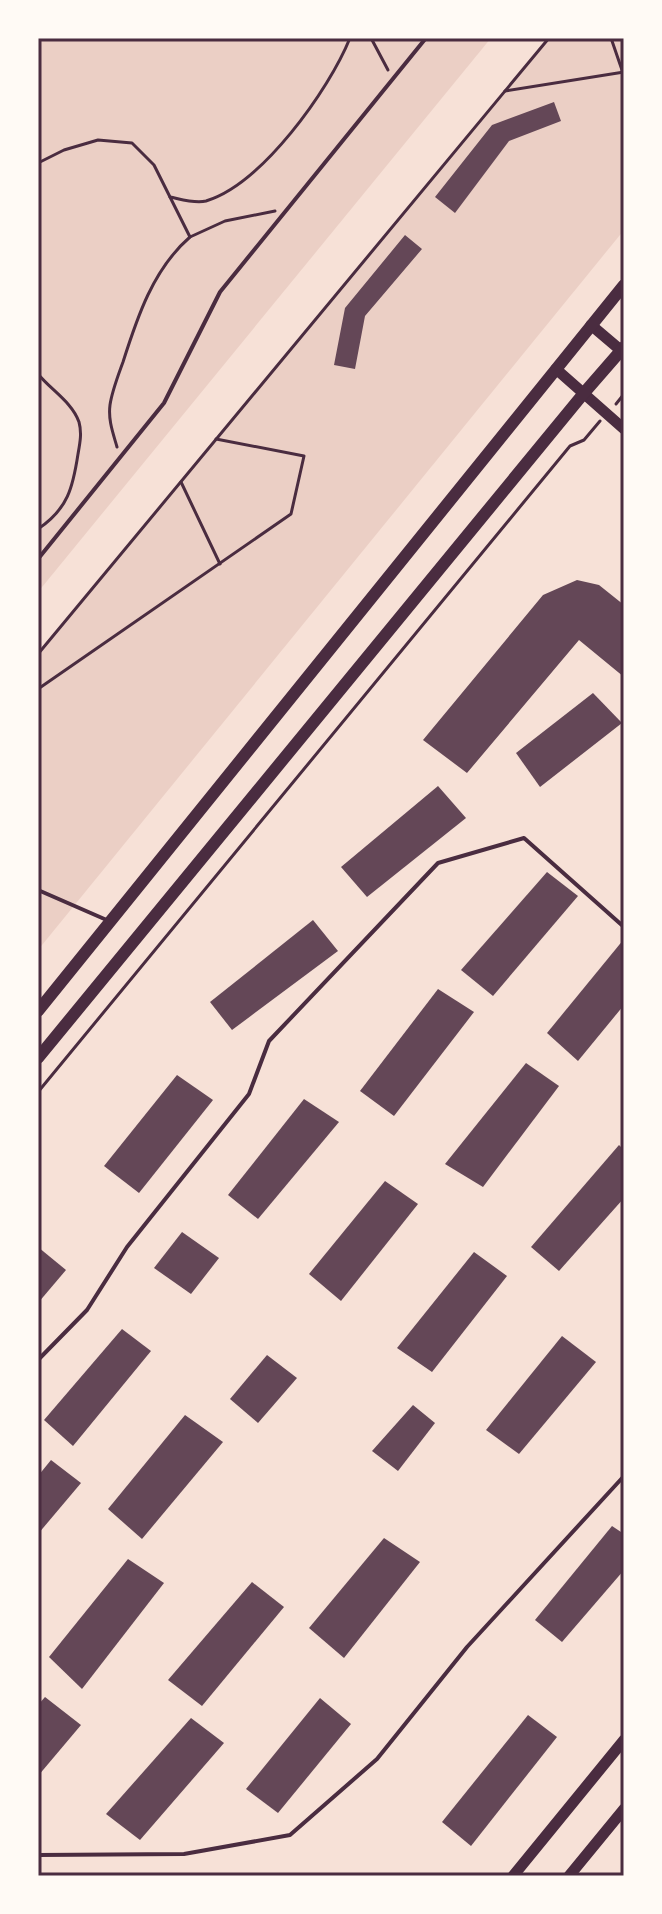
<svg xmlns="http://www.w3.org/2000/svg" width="662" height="1914" viewBox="0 0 662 1914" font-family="'Zilla Slab',serif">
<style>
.green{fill:#ebcfc5}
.building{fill:#644757}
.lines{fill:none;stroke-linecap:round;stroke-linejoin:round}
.path{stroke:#4a2c40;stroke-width:3}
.service{stroke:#4a2c40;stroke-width:4}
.secondary{stroke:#4a2c40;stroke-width:11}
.primary{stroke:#4a2c40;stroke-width:12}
.neatline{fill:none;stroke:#4a2c40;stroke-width:3}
</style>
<rect width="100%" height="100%" fill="#f7e1d7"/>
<g class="green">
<polygon points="38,38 491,38 38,592"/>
<polygon points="549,38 624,38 624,230 38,950 38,654"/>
</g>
<g class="building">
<polygon points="554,102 561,121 509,141 455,213 435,197 492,125"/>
<polygon points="405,235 422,249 365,316 355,369 334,365 345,308"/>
<polygon points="577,580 599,585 624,605 624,677 579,640 467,773 423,740 543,595"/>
<polygon points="593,693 622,723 540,787 516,753"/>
<polygon points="438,786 466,818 367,897 341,867"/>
<polygon points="547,872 578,896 493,996 461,970"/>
<polygon points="313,920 338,951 232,1030 210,1002"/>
<polygon points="624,939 624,1005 578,1061 547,1033"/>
<polygon points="438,989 474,1012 394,1116 360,1091"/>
<polygon points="526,1063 559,1086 483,1187 445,1164"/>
<polygon points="177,1075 213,1100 139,1193 104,1166"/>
<polygon points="304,1099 339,1122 258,1219 228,1195"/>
<polygon points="619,1145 624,1150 624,1198 559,1271 531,1247"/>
<polygon points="385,1181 418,1204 341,1301 309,1274"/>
<polygon points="182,1232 219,1258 191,1294 154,1268"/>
<polygon points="38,1247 66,1270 38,1303"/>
<polygon points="474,1252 507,1276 432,1372 397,1348"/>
<polygon points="122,1329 151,1351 73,1446 44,1420"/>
<polygon points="562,1336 596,1362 519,1454 486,1430"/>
<polygon points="267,1355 297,1378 258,1423 230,1399"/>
<polygon points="413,1405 435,1423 398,1471 372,1451"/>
<polygon points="185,1415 223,1442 142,1539 108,1509"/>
<polygon points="51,1460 81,1483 38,1534 38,1476"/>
<polygon points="612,1526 624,1534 624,1570 562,1642 535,1620"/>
<polygon points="384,1538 420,1562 344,1658 309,1628"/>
<polygon points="128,1559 164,1583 82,1689 49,1657"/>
<polygon points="252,1582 284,1607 202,1706 168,1680"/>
<polygon points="45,1697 81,1725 38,1776 38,1705"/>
<polygon points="320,1698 351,1724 278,1813 246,1789"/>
<polygon points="528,1715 557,1737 471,1846 442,1822"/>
<polygon points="191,1718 224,1743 140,1840 106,1814"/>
</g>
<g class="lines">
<g class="path">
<polyline points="371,38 388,70"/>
<polyline points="611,38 623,73"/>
<polyline points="505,91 624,72"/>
<polyline points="38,163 64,150 98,140 132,143 154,165 190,237 225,221 275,211"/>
<path d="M 170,197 C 180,199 195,204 206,201 C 262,184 329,90 350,38"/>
<path d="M 38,374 C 51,390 72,402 79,422 C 82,433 80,443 78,454 C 73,487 68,509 38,529"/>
<polyline points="616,404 624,394"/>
<path d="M 117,447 C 113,433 108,420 110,405 C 112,391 118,376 123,362 C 137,318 153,269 190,237"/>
<polyline points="181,482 220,564"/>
<polyline points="38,654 549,38"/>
<polyline points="38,689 291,514 304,456 216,439"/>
<polyline points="38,1092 570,446 584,440 600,421"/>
</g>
<g class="service">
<polyline points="38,559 164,403 220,292 426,38"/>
<polyline points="38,890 109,921"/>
<polyline points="38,1360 87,1310 127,1247 249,1094 269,1041 438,863 524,838 624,927"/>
<polyline points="38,1855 184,1854 290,1835 377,1759 467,1647 624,1476"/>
</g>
<g class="secondary">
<polyline points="591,325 624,353"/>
<polyline points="556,369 624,429"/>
<polyline points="513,1876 624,1740"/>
<polyline points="569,1876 624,1809"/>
</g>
<g class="primary">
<polyline points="38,1011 624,285"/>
<polyline points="38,1058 584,393 624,347"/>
</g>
</g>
<rect width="662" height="1914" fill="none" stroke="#fffaf5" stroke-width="80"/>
<rect x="40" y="40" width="582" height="1834" class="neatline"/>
</svg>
